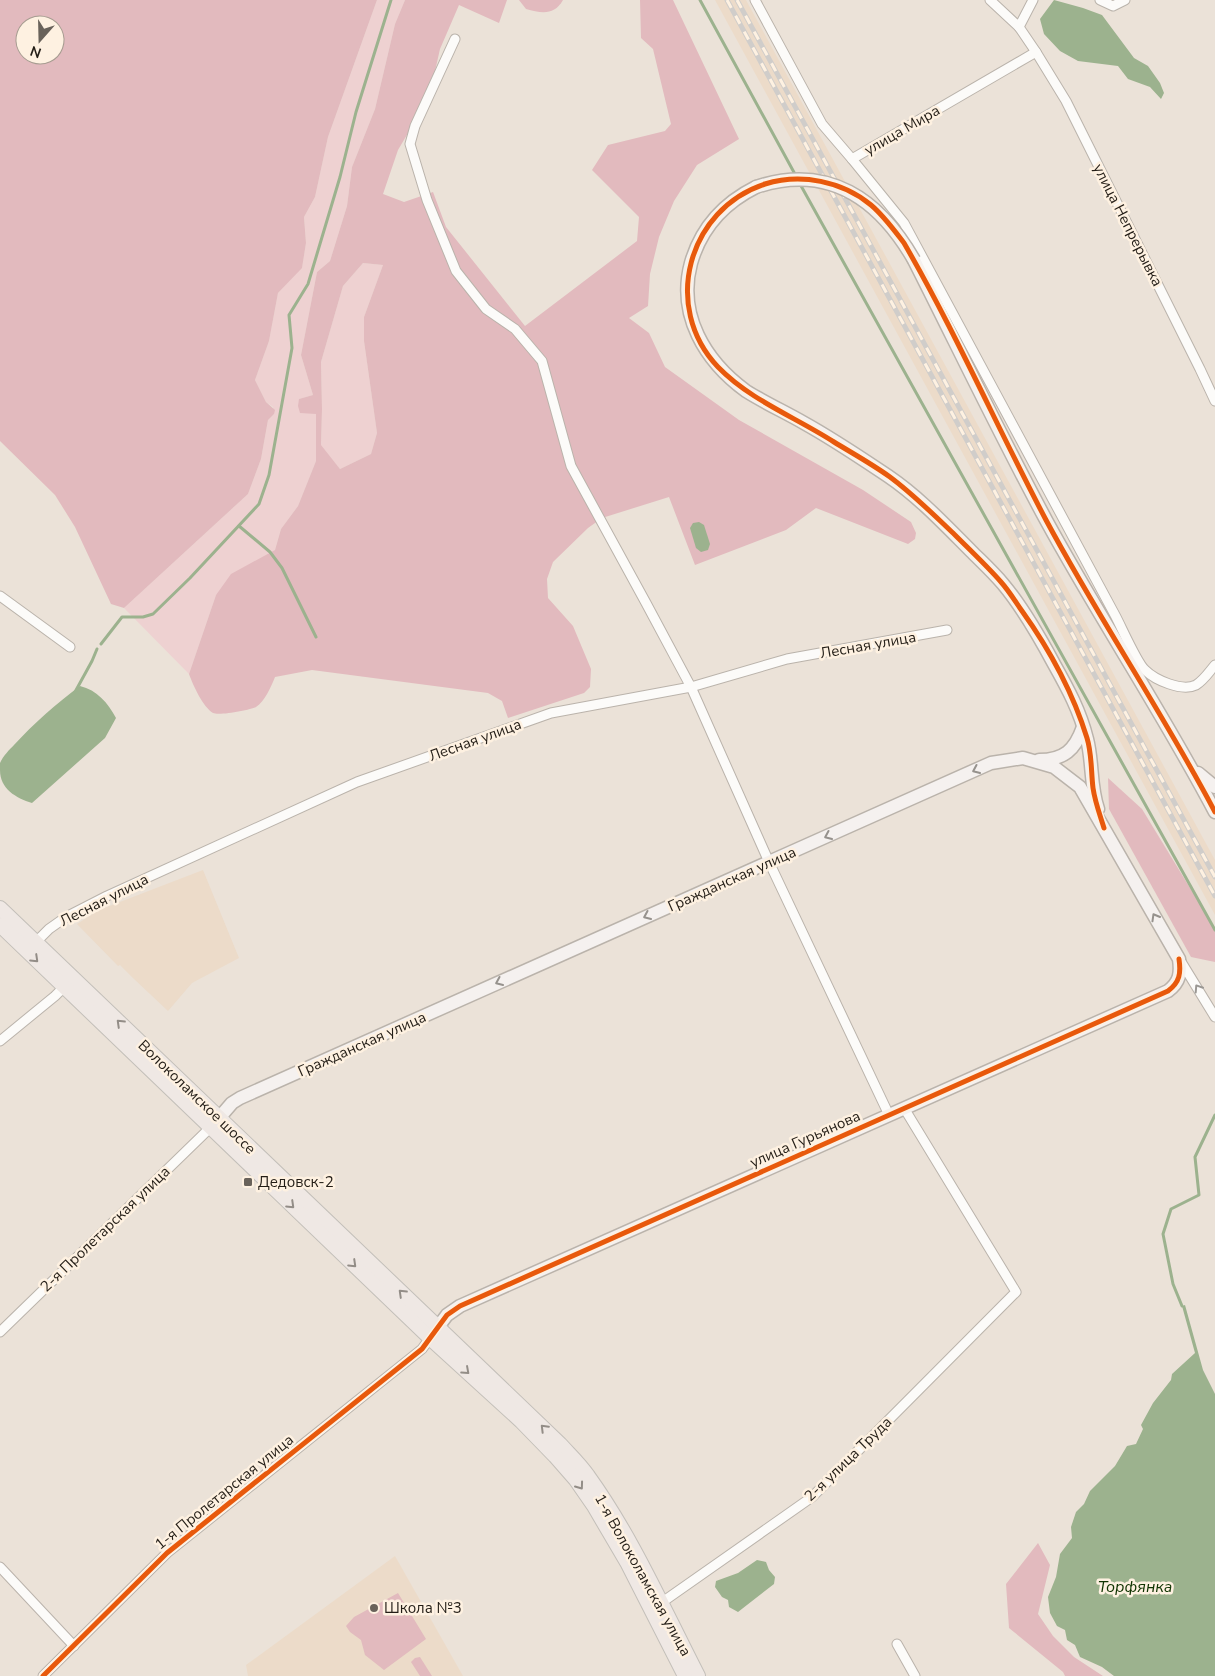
<svg xmlns="http://www.w3.org/2000/svg" width="1215" height="1676" viewBox="0 0 1215 1676" font-family="'Nunito Sans',sans-serif">
<style>
.built{fill:#ecdbc9}
.green{fill:#eed1d1}
.forest{fill:#e2babe;fill-rule:evenodd}
.water{fill:#9cb28e}
.lines{fill:none;stroke-linecap:round;stroke-linejoin:round}
.stream{stroke:#9cb28e;stroke-width:3}
.street-casing{stroke:#bab3ab;stroke-width:11}
.secondary-casing{stroke:#bab3ab;stroke-width:15}
.primary-casing{stroke:#c3bfb9;stroke-width:16}
.street{stroke:#fcfbf9;stroke-width:9}
.secondary{stroke:#f5f1ef;stroke-width:12}
.primary{stroke:#efe8e4;stroke-width:14}
.rail-casing{stroke:#d0cdca;stroke-width:5}
.rail{stroke:#fef1e1;stroke-width:3;stroke-dasharray:9;stroke-linecap:butt}
.secondary-bridge-casing{stroke:#bab3ab;stroke-width:15;stroke-linecap:butt}
.secondary-bridge{stroke:#f5f1ef;stroke-width:12}
.cycleway-casing{stroke:#fef1e1;stroke-width:8}
.cycleway{stroke:#e8590c;stroke-width:5}
.oneway{stroke:#96928d}
.oneway2{stroke:#938d87}
.oneway3{stroke:#9a9793}
.poi-dot{fill:#69625a;stroke:#fef1e1;stroke-width:2}
.labels{text-anchor:middle;dominant-baseline:central;stroke-width:5;stroke-linejoin:round;paint-order:stroke}
.street-label{font-size:15px;fill:#231d16;stroke:#fef1e1}
.poi-label{font-size:15px;fill:#231d16;stroke:#fef1e1;text-anchor:start}
.water-label{font-size:16px;font-style:italic;fill:#0f3300;stroke:#fef1e1}
</style>
<rect width="100%" height="100%" fill="#ebe2d8"/>
<g class="built">
<polygon points="715,0 746,0 1215,860 1215,915"/>
<polygon points="203,870 239,958 192,983 168,1011 133,978 120,965 118,966 77,924 99,910"/>
<polygon points="395,1556 463,1676 248,1676 246,1665"/>
</g>
<g class="green">
<polygon points="377,0 405,0 395,24 375,109 352,167 347,206 330,261 317,272 301,355 313,395 299,399 301,413 316,413 316,461 298,506 281,529 275,550 216,595 189,674 124,608 248,494 261,459 268,420 274,414 273,407 266,402 255,380 269,341 278,293 302,267 306,243 304,217 315,197 328,137"/>
<polygon points="363,263 383,265 364,317 364,341 377,433 371,454 340,469 321,446 322,409 321,362 343,286"/>
</g>
<g class="forest">
<path d="M 0,0 L 377,0 L 328,137 L 315,197 L 304,217 L 306,243 L 302,268 L 278,293 L 269,341 L 255,380 L 266,402 L 275,410 L 274,414 L 268,420 L 261,459 L 248,494 L 124,608 L 111,604 L 75,527 L 55,495 L 0,441 ZM 25,25 L 55,25 L 55,55 L 25,55 Z"/>
<path d="M 405,0 L 507,0 L 499,23 L 459,5 L 440,49 L 433,80 L 414,123 L 398,150 L 383,194 L 404,202 L 433,192 L 446,227 L 525,326 L 637,241 L 639,217 L 592,170 L 608,145 L 665,131 L 671,124 L 653,49 L 641,38 L 640,0 L 673,0 L 739,139 L 697,165 L 674,201 L 659,237 L 650,274 L 648,306 L 629,318 L 649,333 L 665,367 L 739,420 L 863,490 L 911,522 L 916,533 L 915,539 L 908,544 L 816,508 L 786,530 L 695,565 L 669,497 L 602,518 L 588,528 L 553,562 L 547,579 L 548,598 L 573,626 L 591,669 L 590,687 L 584,693 L 508,718 L 502,701 L 488,693 L 312,670 L 275,677 C 271,687 265,701 256,707 C 250,710 219,716 213,713 C 203,707 193,685 189,674 L 216,595 L 231,574 L 275,550 L 281,529 L 298,506 L 316,461 L 316,414 L 300,413 L 298,406 L 299,399 L 313,395 L 301,355 L 317,272 L 330,261 L 347,206 L 352,167 L 375,109 L 395,24 ZM 363,263 L 383,265 L 364,317 L 364,341 L 377,433 L 371,454 L 340,469 L 321,445 L 322,409 L 321,362 L 343,286 Z"/>
<path d="M 519,0 L 563,0 C 554,16 541,13 526,9 Z"/>
<polygon points="1108,778 1142,809 1215,929 1215,962 1191,957 1109,809"/>
<polygon points="1038,1543 1050,1565 1038,1614 1053,1636 1074,1657 1103,1676 1065,1676 1063,1672 1009,1628 1006,1584"/>
<polygon points="398,1593 426,1639 384,1670 365,1655 361,1640 350,1632 346,1626 354,1617"/>
<polygon points="420,1657 432,1676 420,1676 411,1662 415,1658"/>
</g>
<g class="water">
<polygon points="1054,0 1083,8 1102,15 1134,58 1148,66 1160,83 1164,93 1161,99 1150,87 1128,79 1118,66 1078,61 1060,51 1044,34 1040,19"/>
<polygon points="699,522 704,525 710,544 708,550 701,552 696,548 690,528 693,523"/>
<path d="M 80,686 C 97,690 108,703 116,718 L 105,738 L 32,803 C 16,798 0,789 0,770 C 0,769 0,764 0,763 C 3,756 10,749 14,745 C 34,723 56,704 80,686 Z"/>
<polygon points="1185,1305 1203,1370 1215,1394 1215,1676 1114,1676 1102,1667 1080,1657 1075,1645 1067,1640 1065,1630 1057,1626 1050,1613 1048,1597 1056,1577 1060,1554 1072,1538 1071,1527 1076,1512 1084,1504 1090,1491 1115,1466 1127,1446 1136,1444 1143,1429 1141,1425 1153,1403 1171,1380 1172,1374 1195,1353 1182,1306"/>
<polygon points="757,1560 766,1562 769,1570 775,1577 774,1584 738,1612 729,1607 728,1600 722,1597 715,1587 716,1581 738,1573"/>
</g>
<g class="lines">
<g class="stream">
<polyline points="700,0 796,176"/>
<polyline points="800,184 1215,930"/>
<polyline points="239,526 270,552 282,568 316,637"/>
<polyline points="101,644 122,617 143,617 153,614 190,578 259,504 269,475 292,348 289,315 308,284 340,177 356,112 391,0"/>
<polyline points="75,692 92,661 97,649"/>
<polyline points="1182,1306 1173,1284 1163,1234 1171,1209 1199,1195 1195,1157 1215,1115"/>
</g>
<g class="street-casing">
<g id="street">
<polyline points="755,0 822,124 852,159 1036,52 1019,27 1033,0"/>
<polyline points="990,0 1019,27"/>
<polyline points="1100,0 1113,6 1125,0"/>
<polyline points="455,39 415,126 410,144 427,200 456,271 486,309 515,329 542,361 571,466 646,603 691,687 769,862 889,1115"/>
<polyline points="1036,52 1066,101 1200,369 1215,401"/>
<path d="M 852,159 L 904,223 L 1115,615 C 1121,626 1137,663 1145,670 C 1155,680 1182,692 1196,685 C 1204,680 1209,672 1215,665"/>
<polyline points="0,596 70,647"/>
<polyline points="36,942 49,929 66,917 107,896 357,782 551,713 691,687 787,659 947,630"/>
<polyline points="1180,960 1215,1017"/>
<polyline points="0,1041 55,996 68,983"/>
<polyline points="0,1332 211,1127"/>
<polyline points="0,1567 74,1646"/>
<polyline points="661,1603 812,1497 1016,1292 904,1108"/>
<polyline points="897,1644 915,1676"/>
<polyline points="43,1676 167,1553 422,1349 430,1338"/>
</g>
</g>
<g class="secondary-casing">
<g id="secondary">
<path d="M 756,187 C 724,203 701,228 691,263 C 677,315 705,361 746,391 C 765,403 785,412 804,423 C 833,439 861,458 888,476 C 919,497 945,525 971,551 C 982,562 993,572 1003,584 C 1023,608 1039,636 1054,664 C 1068,689 1080,711 1087,739 C 1093,762 1090,786 1098,809"/>
<path d="M 914,260 C 958,347 1000,435 1046,520 C 1100,619 1163,713 1215,812"/>
<path d="M 1039,760 C 1064,760 1075,750 1083,727"/>
<polyline points="1198,773 1215,787"/>
<path d="M 213,1125 L 232,1103 L 240,1098 L 991,763 L 1023,758 L 1054,767 L 1080,787 L 1179,959 C 1181,973 1180,982 1168,991 L 460,1306 L 447,1315 L 432,1335"/>
</g>
</g>
<g class="primary-casing">
<g id="primary">
<path d="M 0,908 L 560,1444 C 569,1454 580,1464 588,1476 C 632,1537 663,1608 698,1676"/>
<polyline points="0,925 430,1338 521,1421 555,1456 576,1480 594,1506 628,1564 685,1676"/>
</g>
</g>
<use href="#street" class="street"/>
<use href="#secondary" class="secondary"/>
<use href="#primary" class="primary"/>
<g class="rail-casing">
<g id="rail">
<polyline points="727,0 1215,896"/>
<polyline points="737,0 1215,877"/>
</g>
</g>
<use href="#rail" class="rail"/>
<g class="secondary-bridge-casing">
<path id="secondary-bridge" d="M 756,187 C 828,163 879,199 914,260"/>
</g>
<use href="#secondary-bridge" class="secondary-bridge"/>
<g class="cycleway-casing">
<g id="cycleway">
<path d="M 1104,828 C 1100,815 1095,802 1093,788 C 1091,772 1092,754 1087,738 C 1073,693 1050,650 1022,611 C 1015,601 1009,591 1001,582 C 987,566 970,550 955,535 C 934,515 913,494 890,477 C 872,464 852,453 834,442 C 795,417 750,400 718,367 C 661,307 688,209 765,184 C 801,173 842,181 871,205 C 884,216 894,230 904,243 C 956,333 998,429 1046,520 C 1099,619 1163,713 1215,812"/>
<path d="M 43,1676 L 167,1553 L 422,1349 L 447,1315 L 460,1306 L 1168,991 C 1180,982 1181,973 1179,959"/>
</g>
</g>
<use href="#cycleway" class="cycleway"/>
</g>
<defs><path id="oneway-chevron" d="M-2-3.5L2.5 0L-2 3.5" fill="none" stroke-width="1.6" stroke-linecap="round" stroke-linejoin="round" transform="scale(1.25)"/></defs>
<g class="oneway">
<use href="#oneway-chevron" transform="translate(976 770) rotate(156)"/>
<use href="#oneway-chevron" transform="translate(828 836) rotate(156)"/>
<use href="#oneway-chevron" transform="translate(647 916) rotate(156)"/>
<use href="#oneway-chevron" transform="translate(1155 917) rotate(-120)"/>
<use href="#oneway-chevron" transform="translate(499 982) rotate(156)"/>
</g>
<g class="oneway2">
<use href="#oneway-chevron" transform="translate(35 959) rotate(44)"/>
<use href="#oneway-chevron" transform="translate(120 1023) rotate(-136)"/>
<use href="#oneway-chevron" transform="translate(291 1205) rotate(44)"/>
<use href="#oneway-chevron" transform="translate(353 1264) rotate(44)"/>
<use href="#oneway-chevron" transform="translate(402 1293) rotate(-136)"/>
<use href="#oneway-chevron" transform="translate(466 1371) rotate(42)"/>
<use href="#oneway-chevron" transform="translate(544 1428) rotate(-135)"/>
<use href="#oneway-chevron" transform="translate(580 1486) rotate(54)"/>
</g>
<use class="oneway3" href="#oneway-chevron" transform="translate(1198 988) rotate(-123)"/>
<g class="poi-dot">
<rect x="243" y="1177" width="10" height="10" rx="2.5"/>
<circle cx="374" cy="1608" r="5"/>
</g>
<g class="labels">
<g class="street-label">
<text transform="translate(902 130) rotate(-30)">улица Мира</text>
<text transform="translate(1128 225) rotate(63)">улица Непрерывка</text>
<text transform="translate(868 645) rotate(-10)">Лесная улица</text>
<text transform="translate(475 740) rotate(-20)">Лесная улица</text>
<text transform="translate(732 879) rotate(-24)">Гражданская улица</text>
<text transform="translate(104 900) rotate(-27)">Лесная улица</text>
<text transform="translate(362 1044) rotate(-24)">Гражданская улица</text>
<text transform="translate(197 1097) rotate(44)">Волоколамское шоссе</text>
<text transform="translate(805 1139) rotate(-24)">улица Гурьянова</text>
<text transform="translate(105 1229) rotate(-44)">2-я Пролетарская улица</text>
<text transform="translate(848 1459) rotate(-44)">2-я улица Труда</text>
<text transform="translate(224 1492) rotate(-39)">1-я Пролетарская улица</text>
<text transform="translate(643 1575) rotate(61)">1-я Волоколамская улица</text>
</g>
<g class="poi-label">
<text x="258" y="1182">Дедовск-2</text>
<text x="384" y="1608">Школа №3</text>
</g>
<g class="water-label">
<text x="1135" y="1587">Торфянка</text>
</g>
</g>
<g transform="translate(40 40) rotate(200)"><circle r="24" fill="#fef1e1" stroke="#a69c90"/>
<path d="M0-4L9 19L0 12L-9 19Z" fill="#69625a"/>
<text y="-8" font-size="14" font-weight="bold" text-anchor="middle" fill="#231d16">N</text>
</g>
</svg>
